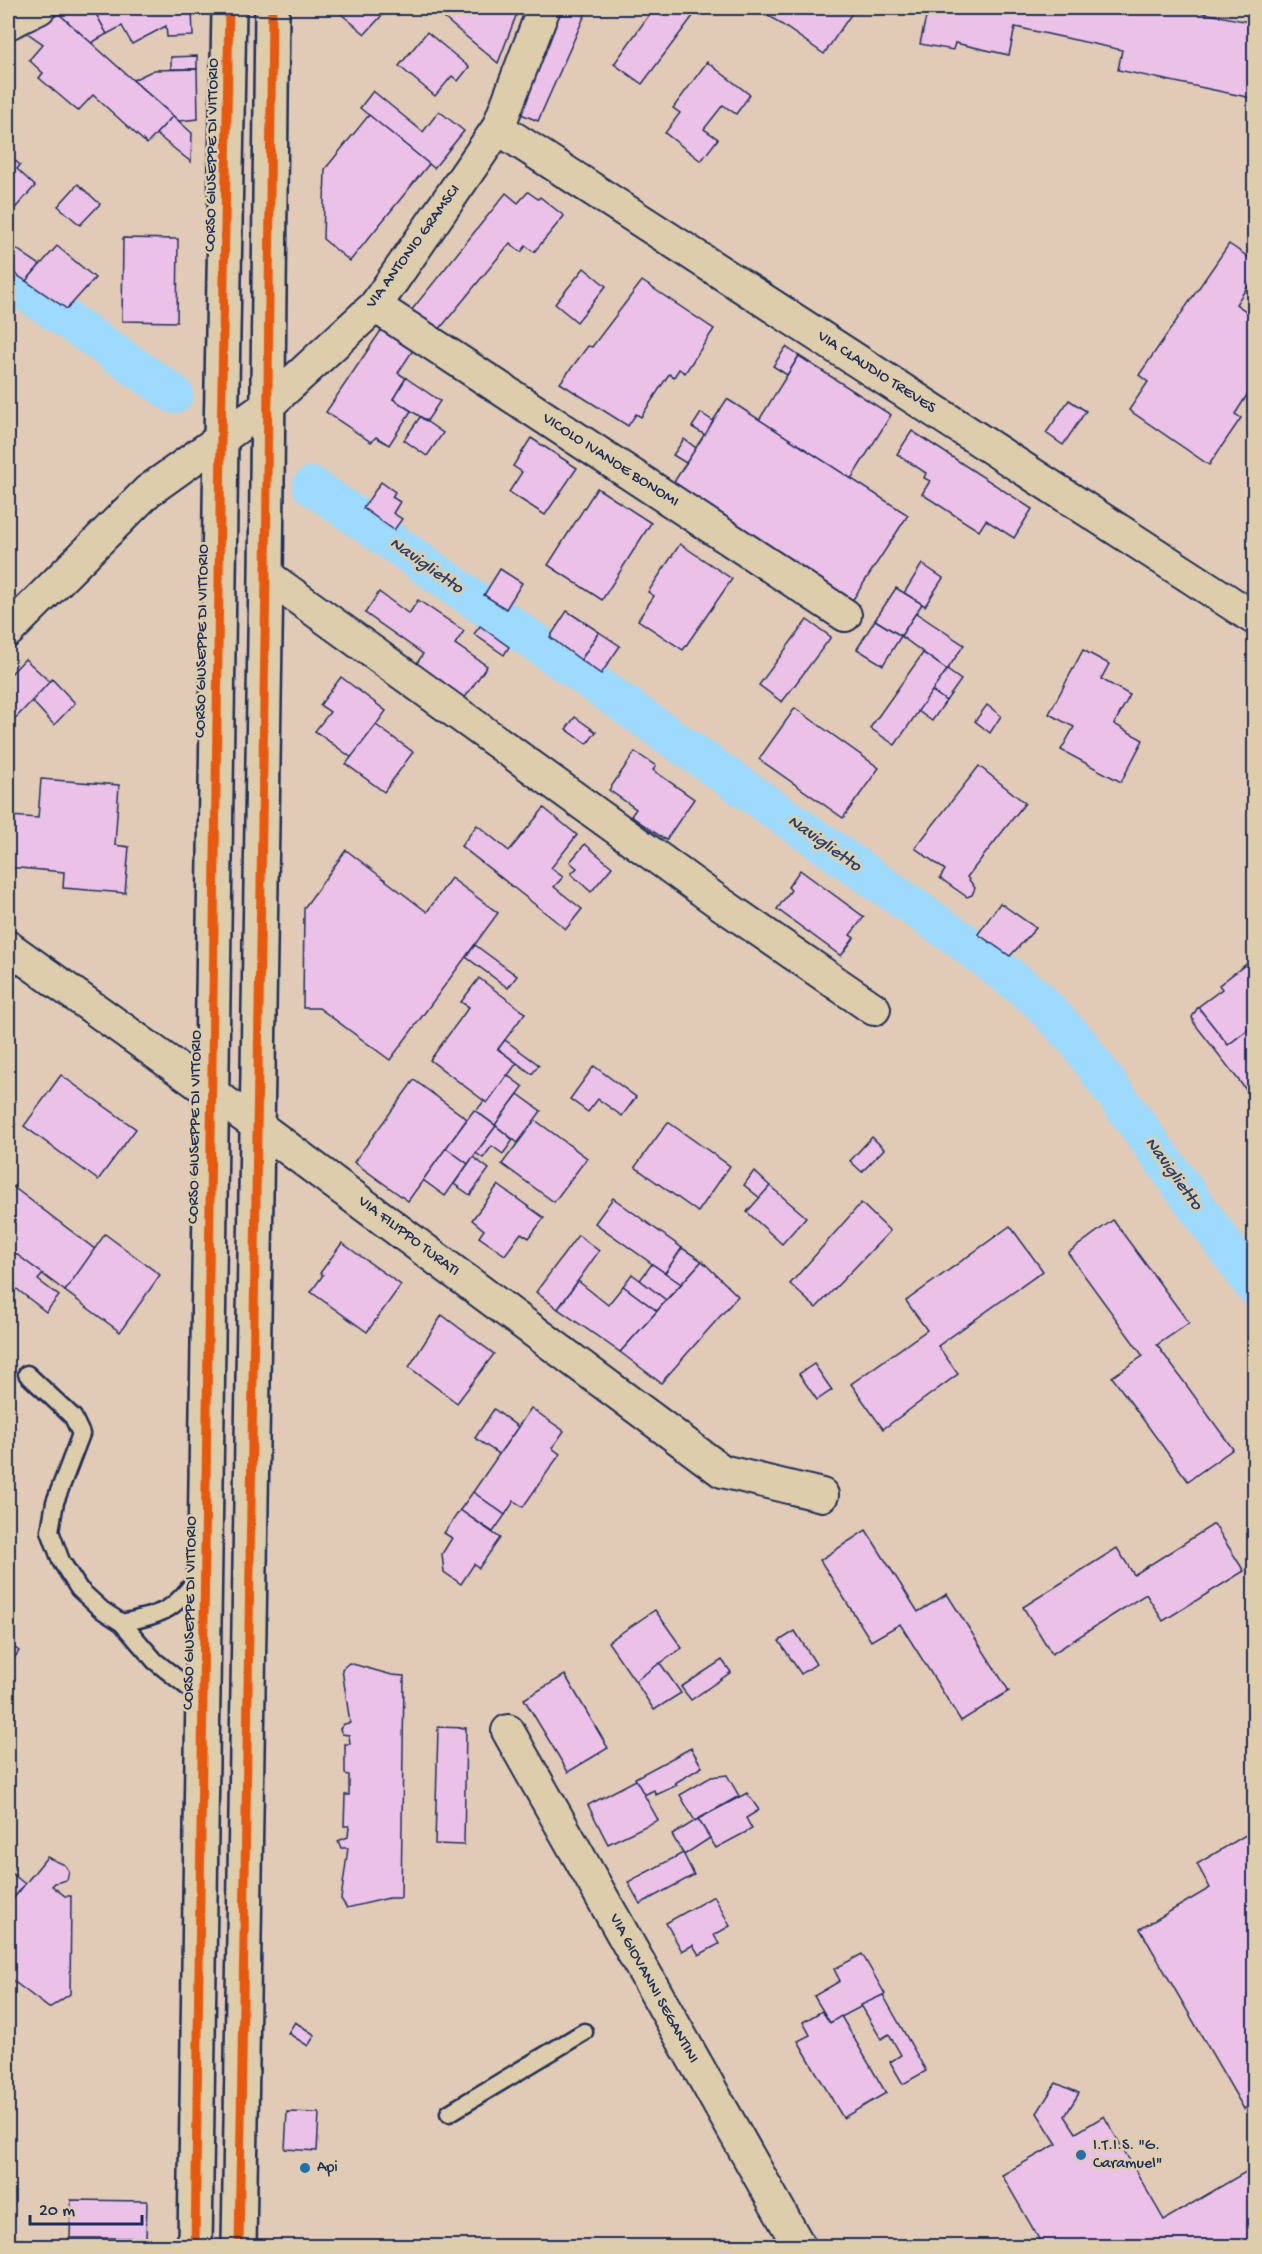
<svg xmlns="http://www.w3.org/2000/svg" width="1262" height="2254" viewBox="0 0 1262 2254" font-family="'Gochi Hand',sans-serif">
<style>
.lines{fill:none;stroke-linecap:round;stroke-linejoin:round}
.canal{stroke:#9ed9fe;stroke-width:39}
.building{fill:#ebc1e8;stroke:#1b2f5e;stroke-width:1.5}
.lane-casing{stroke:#1b2f5e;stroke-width:21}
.street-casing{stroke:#1b2f5e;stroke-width:36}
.secondary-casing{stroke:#1b2f5e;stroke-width:38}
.lane{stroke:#decdaa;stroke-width:16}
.street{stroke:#decdaa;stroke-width:32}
.secondary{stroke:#decdaa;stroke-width:33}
.cycleway-casing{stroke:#decdaa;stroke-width:13}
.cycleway{stroke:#e8590c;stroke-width:9}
.poi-dot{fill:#1f6fb2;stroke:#decdaa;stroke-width:2}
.labels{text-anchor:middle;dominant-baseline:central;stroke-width:5;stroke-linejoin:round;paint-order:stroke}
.street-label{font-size:16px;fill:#1b2f5e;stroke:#decdaa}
.poi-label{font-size:16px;fill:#1b2f5e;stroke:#decdaa;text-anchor:start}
.water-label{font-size:18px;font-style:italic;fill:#28406e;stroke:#decdaa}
</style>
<rect width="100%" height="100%" fill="#e1cbb6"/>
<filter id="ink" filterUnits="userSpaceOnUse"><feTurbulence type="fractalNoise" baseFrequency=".0167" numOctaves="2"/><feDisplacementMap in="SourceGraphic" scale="12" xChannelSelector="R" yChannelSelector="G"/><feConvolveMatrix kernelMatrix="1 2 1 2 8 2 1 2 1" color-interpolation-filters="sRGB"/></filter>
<g filter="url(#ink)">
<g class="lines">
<g class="canal">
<polyline points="8,279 174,394"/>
<polyline points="312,486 965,943 1035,997 1076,1040 1254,1286"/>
</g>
</g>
<g class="building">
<polygon points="71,8 93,8 107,34 91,43 59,14"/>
<polygon points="93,8 192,8 193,36 167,37 166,26 132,44 122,26 107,34"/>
<polygon points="334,8 378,8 384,13 365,34"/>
<polygon points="432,8 519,8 498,63"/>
<polygon points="554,8 588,8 538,121 514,111"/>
<polygon points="654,8 699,8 642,84 614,64"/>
<polygon points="772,8 806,8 816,14 820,8 844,8 852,13 824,54 767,14"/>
<polygon points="928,8 1179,8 1254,23 1254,85 1252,98 1118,70 1122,50 1015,27 1009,55 955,43 953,50 920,44"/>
<polygon points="59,14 173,116 147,144 93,95 78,111 39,78 43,73 29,60 43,44 26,32"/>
<polygon points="427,32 469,67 458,81 452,76 435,96 399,66"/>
<polygon points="197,56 197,69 171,69 171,57"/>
<polygon points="707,62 750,95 736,114 723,105 704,129 718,139 701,161 665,133 680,113 673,108"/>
<polygon points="197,69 198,119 179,121 133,80 154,70"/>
<polygon points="373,91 423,132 439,111 464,131 434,168 360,108"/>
<polygon points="369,115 429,164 350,261 323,239 325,169"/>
<polygon points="173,116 192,133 191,162 156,134"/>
<polygon points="8,154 20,165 17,169 35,186 8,216"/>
<polygon points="78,184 100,204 80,225 58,206"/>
<polygon points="528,192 538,199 540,197 564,216 534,252 526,246 521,252 510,243 438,331 410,312 506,193 518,203"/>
<polygon points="123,238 178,239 177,322 122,321"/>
<polygon points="8,243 40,265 26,281 8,269"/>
<polygon points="1229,244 1254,261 1254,277 1236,304 1254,317 1254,384 1235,414 1241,418 1209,465 1129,410 1148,382 1139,375"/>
<polygon points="57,246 95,278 67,309 26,281"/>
<polygon points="584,268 606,286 577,322 555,304"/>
<polygon points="642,281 714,329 685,373 679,369 674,377 669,374 641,417 636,414 628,426 560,383 588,346 592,347"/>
<polygon points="382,329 413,350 398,373 406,378 393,399 411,411 389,445 376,437 371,442 326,412"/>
<polygon points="786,347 799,356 787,375 773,366"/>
<polygon points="799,356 891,415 851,479 759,420"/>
<polygon points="406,378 440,401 427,421 393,399"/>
<polygon points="727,399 908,515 852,601 672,485"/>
<polygon points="1069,400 1086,411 1063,445 1046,433"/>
<polygon points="701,413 713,421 705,435 692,427"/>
<polygon points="420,417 443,433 427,456 404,440"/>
<polygon points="912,431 1032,509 1014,538 986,520 979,531 922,494 930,481 924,478 926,473 897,454"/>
<polygon points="531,438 577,468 545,515 509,492 522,472 513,466"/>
<polygon points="684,439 696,448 686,463 673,455"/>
<polygon points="381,482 395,492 392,497 400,502 393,513 402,519 394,530 363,508"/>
<polygon points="597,488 651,523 602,600 548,565"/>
<polygon points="680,544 732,579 683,650 638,620 654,596 648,592"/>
<polygon points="922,564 943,578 925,606 904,593"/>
<polygon points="500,569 522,583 506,609 484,595"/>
<polygon points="896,588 922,604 901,636 875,620"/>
<polygon points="379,592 409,614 418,600 464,631 455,644 487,666 464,699 415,666 423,654 365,613"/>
<polygon points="567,611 599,632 581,660 550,637"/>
<polygon points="916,613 964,645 947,670 901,636"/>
<polygon points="807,620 831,637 782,702 759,685"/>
<polygon points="875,620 901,636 883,665 857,649"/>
<polygon points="480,626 509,647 504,655 474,634"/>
<polygon points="599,632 620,646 601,674 581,660"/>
<polygon points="1083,650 1109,664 1101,679 1130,695 1114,724 1143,740 1121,782 1061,750 1074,727 1049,714"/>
<polygon points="923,653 947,670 895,745 870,728"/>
<polygon points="25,659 50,682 8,726 8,677"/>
<polygon points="947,670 961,680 946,701 932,691"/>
<polygon points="341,677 386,711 352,758 315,731 330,712 320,705"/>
<polygon points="52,679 75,703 54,725 32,701"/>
<polygon points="932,691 946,701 932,721 918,711"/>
<polygon points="987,705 1001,716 990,733 975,721"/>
<polygon points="795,708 879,768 843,818 759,759"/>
<polygon points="575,717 596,732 587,744 566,729"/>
<polygon points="376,725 413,752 384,792 346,764"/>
<polygon points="635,752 656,766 653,770 694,799 666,840 631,816 636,809 609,790"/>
<polygon points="979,766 1025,803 967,877 975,888 972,895 967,897 940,878 945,870 915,848"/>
<polygon points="41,779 119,785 115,845 129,847 125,893 63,888 64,872 8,867 10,816 38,818"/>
<polygon points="544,808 577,835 551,868 563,877 554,887 582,909 566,929 461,846 477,825 509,851"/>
<polygon points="585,844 612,867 591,892 571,874 577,868 570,862"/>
<polygon points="346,850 427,912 451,878 498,913 390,1060 319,1008 303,1008 304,908"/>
<polygon points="800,870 864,917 850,935 854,938 841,956 777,909 791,890 788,887"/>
<polygon points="1000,903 1036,928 1010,956 978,934"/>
<polygon points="475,945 517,976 508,988 466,957"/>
<polygon points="1253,959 1254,1025 1228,1045 1198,1007 1222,989 1219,985"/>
<polygon points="479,978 525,1013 498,1049 517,1063 487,1103 430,1060 469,1007 461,1002"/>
<polygon points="1198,1007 1228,1045 1254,1025 1254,1100 1194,1023 1192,1017"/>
<polygon points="505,1040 539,1065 532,1074 498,1049"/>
<polygon points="594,1066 636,1097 622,1116 598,1099 588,1112 570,1099"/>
<polygon points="61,1075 136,1129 98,1180 24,1126"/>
<polygon points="507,1075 523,1087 495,1125 476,1111 484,1101 487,1103"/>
<polygon points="414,1080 467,1119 408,1201 354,1162"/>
<polygon points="518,1094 541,1111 518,1143 495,1125"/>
<polygon points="474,1110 496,1126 468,1164 446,1148"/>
<polygon points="535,1120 587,1158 554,1202 502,1164"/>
<polygon points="668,1122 730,1166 698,1212 635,1167"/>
<polygon points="496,1126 513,1140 503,1154 492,1146 483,1158 476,1153"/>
<polygon points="872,1137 884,1149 862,1172 850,1161"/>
<polygon points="446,1148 468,1164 445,1196 423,1180"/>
<polygon points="473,1157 489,1169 470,1195 454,1184"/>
<polygon points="754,1171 770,1186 760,1198 744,1185"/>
<polygon points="8,1183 96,1250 65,1291 8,1248"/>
<polygon points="498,1185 544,1218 529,1238 521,1233 505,1255 479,1237 484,1230 472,1220"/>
<polygon points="770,1186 806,1217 782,1244 747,1212"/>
<polygon points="613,1198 682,1248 665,1273 595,1223"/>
<polygon points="861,1203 890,1231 816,1308 790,1284"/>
<polygon points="1113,1220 1189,1323 1157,1345 1233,1449 1188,1481 1112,1377 1143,1356 1068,1253"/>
<polygon points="1010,1226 1043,1271 938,1346 958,1374 883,1429 851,1384 927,1330 906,1301"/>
<polygon points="105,1234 160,1275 120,1332 65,1291"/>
<polygon points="578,1235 599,1251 558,1309 536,1292"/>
<polygon points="342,1243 401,1285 367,1332 311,1292 323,1275 320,1273"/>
<polygon points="8,1248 43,1274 38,1280 59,1296 46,1312 8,1282"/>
<polygon points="682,1248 702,1261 681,1284 665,1273"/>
<polygon points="702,1261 738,1296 661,1383 620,1352"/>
<polygon points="652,1264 681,1284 666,1300 640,1280"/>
<polygon points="632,1274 666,1300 657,1311 623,1286"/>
<polygon points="578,1281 608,1305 623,1286 657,1311 620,1352 558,1309"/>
<polygon points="442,1315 494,1354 457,1403 409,1367"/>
<polygon points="814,1364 832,1390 817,1400 799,1374"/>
<polygon points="531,1408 564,1431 552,1448 560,1454 523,1507 514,1501 505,1515 473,1492"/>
<polygon points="494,1409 518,1427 499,1454 475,1438"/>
<polygon points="473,1492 505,1515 493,1532 460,1510"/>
<polygon points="460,1510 500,1538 479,1568 474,1564 461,1584 444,1572 442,1554 452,1538 444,1533"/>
<polygon points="1214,1524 1244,1571 1163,1621 1146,1594 1052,1654 1023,1607 1117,1548 1134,1575"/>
<polygon points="866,1530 918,1612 947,1594 1009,1691 961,1721 900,1624 871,1641 820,1560"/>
<polygon points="655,1610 682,1648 635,1681 608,1642"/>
<polygon points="795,1631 816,1664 801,1674 779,1641"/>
<polygon points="8,1643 19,1651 8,1668"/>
<polygon points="722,1660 731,1672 691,1700 681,1687"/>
<polygon points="349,1663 392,1675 404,1676 401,1898 389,1898 347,1908 341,1899 348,1848 341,1848 338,1841 348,1837 349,1826 344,1826 345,1795 349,1795 349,1775 345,1774 345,1744 350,1744 349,1735 342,1734 340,1729 344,1724 350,1723 342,1669"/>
<polygon points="660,1663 681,1693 654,1710 635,1681"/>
<polygon points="565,1675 608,1748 568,1772 524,1699"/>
<polygon points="438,1727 466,1728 464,1845 435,1844"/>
<polygon points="691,1748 702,1767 675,1783 677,1785 656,1795 654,1790 644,1795 635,1778"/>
<polygon points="727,1775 739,1796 695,1821 680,1795 711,1777"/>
<polygon points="636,1780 658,1820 608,1844 588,1805"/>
<polygon points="747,1793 759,1810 746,1818 752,1829 716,1848 698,1819"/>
<polygon points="698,1819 710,1838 684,1855 672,1835"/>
<polygon points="1254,1830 1254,2103 1244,2109 1140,1929 1210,1888 1197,1864"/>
<polygon points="683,1853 694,1875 640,1904 628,1882"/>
<polygon points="47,1857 65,1865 69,1871 67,1880 55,1883 52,1886 65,1896 71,1896 70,1994 49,2008 8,1977 8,1905"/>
<polygon points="8,1870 25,1884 8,1905"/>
<polygon points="714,1896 730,1926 714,1935 719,1944 699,1955 693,1945 682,1951 666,1923"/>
<polygon points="862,1954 885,1994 830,2023 814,1996 840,1981 834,1969"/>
<polygon points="883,1995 926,2071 903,2084 890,2062 901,2055 889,2034 881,2039 861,2005"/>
<polygon points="822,2011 830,2023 841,2016 886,2093 843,2118 798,2041 810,2035 803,2022"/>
<polygon points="295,2022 315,2035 308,2046 288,2033"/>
<polygon points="1056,2083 1079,2093 1065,2116 1076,2133 1104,2116 1164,2220 1254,2167 1254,2246 1043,2246 1002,2175 1057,2144 1037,2113"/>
<polygon points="287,2112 319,2113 317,2151 285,2149"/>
<polygon points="71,2200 147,2201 146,2238 70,2238"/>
</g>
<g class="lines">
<g class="lane-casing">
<g id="lane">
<polyline points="27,1374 73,1417 81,1434 55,1502 50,1531 61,1561 79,1589 102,1610 122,1623 155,1661 204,1700"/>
<path d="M 122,1623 C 168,1612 171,1612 201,1574"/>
<polyline points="449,2113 584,2032"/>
</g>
</g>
<g class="street-casing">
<g id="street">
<polyline points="8,23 39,8"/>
<polyline points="498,128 1254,618"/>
<polyline points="375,306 845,615"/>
<polyline points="266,575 720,903 874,1009"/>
<polyline points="8,631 148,491 267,406 375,306 498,128 544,8"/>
<polyline points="8,947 258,1126 722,1471 822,1495"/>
<polyline points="508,1731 799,2246"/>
</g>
</g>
<g class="secondary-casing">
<g id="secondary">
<polyline points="195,2246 221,440 229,8"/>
<polyline points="239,2246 266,575 272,8"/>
</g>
</g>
<use href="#lane" class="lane"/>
<use href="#street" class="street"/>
<use href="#secondary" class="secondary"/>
<g class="cycleway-casing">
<g id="cycleway">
<polyline points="195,2246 221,440 229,8"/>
<polyline points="239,2246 266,575 272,8"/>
</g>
</g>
<use href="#cycleway" class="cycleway"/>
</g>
</g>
<g class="poi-dot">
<circle cx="1081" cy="2155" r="6"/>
<circle cx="305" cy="2168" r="6"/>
</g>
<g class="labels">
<g class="street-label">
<text transform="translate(213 155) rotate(-89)">CORSO GIUSEPPE DI VITTORIO</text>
<text transform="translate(414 247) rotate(-54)">VIA ANTONIO GRAMSCI</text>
<text transform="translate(876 373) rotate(33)">VIA CLAUDIO TREVES</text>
<text transform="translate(610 461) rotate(33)">VICOLO IVANOE BONOMI</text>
<text transform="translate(203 641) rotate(-89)">CORSO GIUSEPPE DI VITTORIO</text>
<text transform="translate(196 1127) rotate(-89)">CORSO GIUSEPPE DI VITTORIO</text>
<text transform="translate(408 1237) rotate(37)">VIA FILIPPO TURATI</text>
<text transform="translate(191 1613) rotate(-89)">CORSO GIUSEPPE DI VITTORIO</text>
<text transform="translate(653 1989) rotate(61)">VIA GIOVANNI SEGANTINI</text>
</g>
<g class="poi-label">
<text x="1093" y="2146">I.T.I.S. "G.<tspan x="1093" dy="18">Caramuel"</tspan></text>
<text x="317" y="2168">Api</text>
</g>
<g class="water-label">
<text transform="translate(426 566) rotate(35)">Naviglietto</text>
<text transform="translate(824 844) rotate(35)">Naviglietto</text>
<text transform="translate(1173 1174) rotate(54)">Naviglietto</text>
</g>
</g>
<rect width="1262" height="2254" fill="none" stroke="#decdaa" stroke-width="30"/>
<rect x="15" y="15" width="1232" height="2224" fill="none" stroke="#1b2f5e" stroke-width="2" filter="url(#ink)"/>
<path d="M30 2215v9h112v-9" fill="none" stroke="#1b2f5e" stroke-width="3"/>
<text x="39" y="2215" font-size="18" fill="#1b2f5e" stroke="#decdaa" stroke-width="4.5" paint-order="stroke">20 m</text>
</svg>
